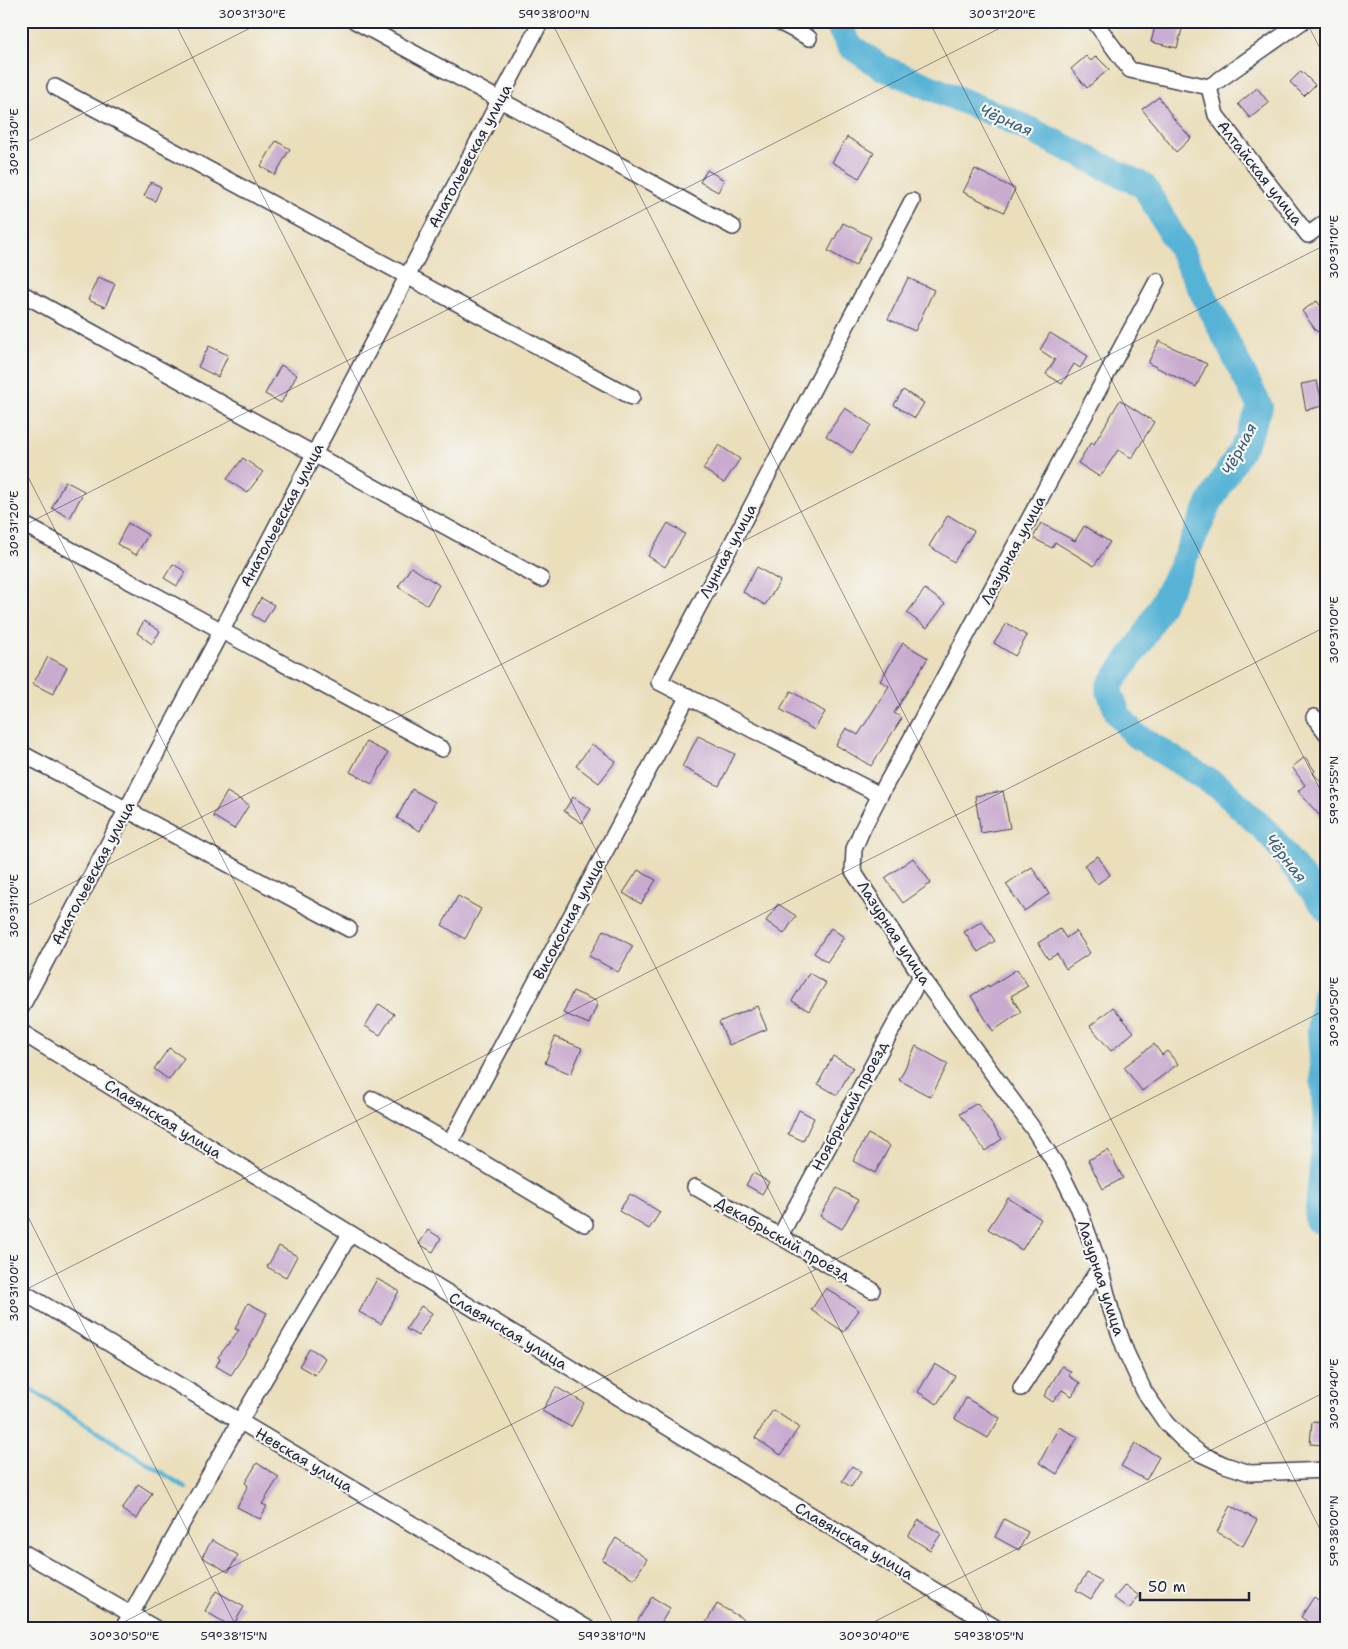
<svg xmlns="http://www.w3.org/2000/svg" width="1348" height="1649" viewBox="0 0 1348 1649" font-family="'Shantell Sans',sans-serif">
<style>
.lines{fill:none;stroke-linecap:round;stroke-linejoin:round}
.stream{stroke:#57b3d5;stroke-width:4.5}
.river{stroke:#57b3d5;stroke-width:26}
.building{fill:#c9abcf}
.minor-casing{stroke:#403e4e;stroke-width:18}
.minor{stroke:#fff;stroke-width:15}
.ticks{fill:none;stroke:#22223b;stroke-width:1;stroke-opacity:0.45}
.labels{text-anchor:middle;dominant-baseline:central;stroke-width:4.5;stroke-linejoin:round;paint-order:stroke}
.street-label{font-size:15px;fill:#22223b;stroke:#f6f6f2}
.water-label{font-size:16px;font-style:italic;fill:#375c79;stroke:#f6f6f2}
.neatline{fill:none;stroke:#22223b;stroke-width:2}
.ticks-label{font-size:12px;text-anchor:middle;fill:#22223b}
</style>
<rect width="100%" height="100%" fill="#f6f6f2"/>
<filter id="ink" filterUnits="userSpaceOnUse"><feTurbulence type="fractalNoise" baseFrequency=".02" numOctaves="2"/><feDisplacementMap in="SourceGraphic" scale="10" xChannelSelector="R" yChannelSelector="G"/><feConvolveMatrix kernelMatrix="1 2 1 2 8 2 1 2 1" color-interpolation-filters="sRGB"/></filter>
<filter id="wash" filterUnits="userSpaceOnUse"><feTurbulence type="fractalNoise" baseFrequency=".0096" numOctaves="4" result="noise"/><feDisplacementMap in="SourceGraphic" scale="20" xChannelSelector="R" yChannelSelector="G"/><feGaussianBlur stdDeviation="1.12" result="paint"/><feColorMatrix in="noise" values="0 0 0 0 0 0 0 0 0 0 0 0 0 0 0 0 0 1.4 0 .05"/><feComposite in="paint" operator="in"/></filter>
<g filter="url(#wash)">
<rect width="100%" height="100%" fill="#eadebb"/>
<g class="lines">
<polyline class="stream" points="21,1383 186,1488"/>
<g class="river">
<polyline points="838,21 838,25 850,46 881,67 1014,122 1144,186 1181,250 1260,407 1247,440 1210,502 1178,573 1143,639 1108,688 1118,714 1134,734 1222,789 1270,835 1327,910"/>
<polyline points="1327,981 1320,1031 1326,1127 1317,1220 1327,1223"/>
</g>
</g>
<g id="blocks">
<g class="building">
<polygon points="1156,23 1182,29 1177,48 1151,42"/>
<polygon points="1086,56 1091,61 1096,56 1109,69 1087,88 1071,69"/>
<polygon points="1301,71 1315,85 1304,96 1290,82"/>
<polygon points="1257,88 1269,103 1250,118 1238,104"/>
<polygon points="1159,97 1174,119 1191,138 1176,152 1142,109"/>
<polygon points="847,137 874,153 859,178 832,162"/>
<polygon points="276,141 290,149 275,175 261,166"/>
<polygon points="975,169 1015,189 1004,212 963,192"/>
<polygon points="707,170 724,180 718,192 700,182"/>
<polygon points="151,182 161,187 155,201 144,196"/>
<polygon points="843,223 871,237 855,266 828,251"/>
<polygon points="98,277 115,284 105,307 88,300"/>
<polygon points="908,278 934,290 915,331 888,319"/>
<polygon points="1317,301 1327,315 1327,325 1317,332 1302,311"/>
<polygon points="1050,333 1088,356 1080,368 1074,364 1062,384 1046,374 1055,360 1040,350"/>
<polygon points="1159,341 1207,364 1196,387 1148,363"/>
<polygon points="209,346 228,355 218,377 198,367"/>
<polygon points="281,365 297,375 281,403 265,394"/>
<polygon points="1317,381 1323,406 1306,410 1301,384"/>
<polygon points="903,390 924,403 915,418 894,405"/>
<polygon points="1120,400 1154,422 1132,458 1118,450 1100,477 1078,463 1091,442 1094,444"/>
<polygon points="845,408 871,425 852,453 826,436"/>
<polygon points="719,445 740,459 724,483 703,469"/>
<polygon points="243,458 263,472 247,493 227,479"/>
<polygon points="65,481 84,491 70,518 52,508"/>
<polygon points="948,515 974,531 954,562 929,546"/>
<polygon points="128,523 148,535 136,555 117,544"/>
<polygon points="668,523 685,534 665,567 648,556"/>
<polygon points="1041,523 1075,541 1084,526 1110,542 1094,566 1055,542 1052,548 1033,538"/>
<polygon points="173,564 186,572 177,586 164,578"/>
<polygon points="411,567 439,585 427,605 398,587"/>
<polygon points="757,567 780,581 765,605 743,592"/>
<polygon points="925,589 945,604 927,628 907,613"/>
<polygon points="261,598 274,605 264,622 252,615"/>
<polygon points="144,621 160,631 152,644 137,633"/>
<polygon points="1007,623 1027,636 1015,656 994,643"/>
<polygon points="903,643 928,658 894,713 902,718 871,766 836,745 846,728 858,735 889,686 880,681"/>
<polygon points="48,657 67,667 53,694 33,684"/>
<polygon points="791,691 825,712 814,730 780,709"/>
<polygon points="698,736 735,754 719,786 682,767"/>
<polygon points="366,742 388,753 372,784 350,772"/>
<polygon points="592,744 616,761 599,783 576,766"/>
<polygon points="1305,757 1315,771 1313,773 1327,789 1327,824 1298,791 1305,785 1292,767"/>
<polygon points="412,789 435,802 420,831 397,818"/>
<polygon points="1003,791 1010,828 981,833 975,796"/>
<polygon points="227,792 249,805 234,829 213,816"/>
<polygon points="573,797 591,809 582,823 564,811"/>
<polygon points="1098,856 1110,875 1097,884 1084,865"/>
<polygon points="913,858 931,883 903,903 885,878"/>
<polygon points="1032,867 1049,894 1024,911 1006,884"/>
<polygon points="638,870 656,880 641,904 623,893"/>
<polygon points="458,896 481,909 465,939 442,925"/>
<polygon points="778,904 796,916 784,934 766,921"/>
<polygon points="982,921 995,941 978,952 964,932"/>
<polygon points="831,928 844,937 827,962 814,953"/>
<polygon points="1060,929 1066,938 1076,931 1090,953 1066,969 1057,954 1048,959 1038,943"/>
<polygon points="604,930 633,946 618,972 589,956"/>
<polygon points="1017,969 1028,986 1011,996 1021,1012 993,1031 971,996 988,985 989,987"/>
<polygon points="809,973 826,983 809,1011 792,1001"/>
<polygon points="573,991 598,1002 589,1024 563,1013"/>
<polygon points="379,1004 394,1014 380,1035 365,1026"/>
<polygon points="757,1006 767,1029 729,1045 719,1022"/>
<polygon points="1113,1007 1134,1032 1111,1051 1090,1026"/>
<polygon points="555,1037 582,1048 571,1074 545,1063"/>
<polygon points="1154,1044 1162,1055 1167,1051 1178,1064 1142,1091 1124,1067"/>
<polygon points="916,1046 948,1064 931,1097 899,1080"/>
<polygon points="169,1048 184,1058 169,1080 154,1069"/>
<polygon points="833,1056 853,1067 837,1095 818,1084"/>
<polygon points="977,1103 1002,1139 985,1151 960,1114"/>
<polygon points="799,1110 814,1118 803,1141 788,1134"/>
<polygon points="868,1134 890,1146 875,1173 853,1161"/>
<polygon points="1108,1150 1123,1178 1103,1189 1088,1160"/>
<polygon points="753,1173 769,1182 762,1194 746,1185"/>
<polygon points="837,1188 858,1200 842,1229 820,1216"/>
<polygon points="630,1194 660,1212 649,1229 619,1211"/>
<polygon points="1008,1198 1041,1219 1022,1250 988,1229"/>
<polygon points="428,1230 441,1238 433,1252 419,1244"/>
<polygon points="279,1246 297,1256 286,1277 267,1267"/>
<polygon points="377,1279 399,1291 381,1324 359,1312"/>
<polygon points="826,1288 859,1310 844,1332 811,1310"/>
<polygon points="248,1303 267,1313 253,1341 231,1375 216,1366 220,1359 218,1357 239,1330 235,1329"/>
<polygon points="421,1306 432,1313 418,1336 406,1329"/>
<polygon points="310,1348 325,1358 315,1375 299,1366"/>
<polygon points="935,1364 955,1376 937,1404 918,1392"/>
<polygon points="1062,1366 1071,1372 1069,1376 1080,1383 1072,1396 1062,1390 1053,1402 1044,1396"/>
<polygon points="556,1387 584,1403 571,1427 542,1411"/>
<polygon points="966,1398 1000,1418 988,1438 955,1419"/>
<polygon points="773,1410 799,1427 781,1455 755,1438"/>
<polygon points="1312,1422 1327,1423 1327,1445 1310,1444"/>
<polygon points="1059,1427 1078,1437 1057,1474 1039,1463"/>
<polygon points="1135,1443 1159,1457 1146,1480 1121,1466"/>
<polygon points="257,1463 279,1477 262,1504 267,1506 260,1519 237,1507 248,1485 245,1483"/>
<polygon points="852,1466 861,1472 851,1487 842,1481"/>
<polygon points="138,1484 152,1493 137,1519 122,1510"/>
<polygon points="1231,1506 1257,1520 1243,1546 1217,1532"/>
<polygon points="1004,1519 1028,1532 1019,1550 995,1537"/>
<polygon points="919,1520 941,1534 930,1550 908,1536"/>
<polygon points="616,1538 647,1559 634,1579 602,1560"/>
<polygon points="212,1540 238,1555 228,1572 202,1557"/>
<polygon points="1087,1573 1102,1581 1091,1599 1076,1590"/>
<polygon points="1125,1585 1139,1596 1129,1609 1114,1598"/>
<polygon points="216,1591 244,1607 232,1627 205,1611"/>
<polygon points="652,1597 670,1608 658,1628 647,1628 637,1622"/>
<polygon points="1314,1597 1327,1606 1327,1628 1316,1628 1301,1617"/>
<polygon points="717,1604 759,1628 715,1628 706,1623"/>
</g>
</g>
</g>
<g filter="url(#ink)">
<use href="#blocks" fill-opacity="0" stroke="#403e4e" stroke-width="1"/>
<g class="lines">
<g class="minor-casing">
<g id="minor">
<polyline points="355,21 733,227"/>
<polyline points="777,21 809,38"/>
<polyline points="1094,21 1130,70 1209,87 1303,21"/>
<polyline points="55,87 632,397"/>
<polyline points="1209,87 1216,115 1308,235 1327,221"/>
<polyline points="1157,281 912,737 880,795 862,830 854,849 853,871 921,976 1034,1130 1060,1171 1079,1209 1100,1267 1111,1310 1126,1352 1144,1391 1166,1423 1183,1440 1201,1454 1225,1465 1250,1473 1327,1470"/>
<polyline points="21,293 541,579"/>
<polyline points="21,523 442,749"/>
<polyline points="1314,717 1327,734"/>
<polyline points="21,753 349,929"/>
<polyline points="880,795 659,682 912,201"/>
<polyline points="21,1008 222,630 541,21"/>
<polyline points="21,1032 996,1628"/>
<polyline points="373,1099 450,1143 585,1224"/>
<polyline points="450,1143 688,696"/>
<polyline points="695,1187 872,1290"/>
<polyline points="780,1236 921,976"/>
<polyline points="21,1291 587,1628"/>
<polyline points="1021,1388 1100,1267"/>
<polyline points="21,1551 155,1628"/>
<polyline points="123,1628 240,1421 350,1234"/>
</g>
</g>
<use href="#minor" class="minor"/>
</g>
</g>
<path class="ticks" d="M 174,21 L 992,1628M 551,21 L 1327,1543M 929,21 L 1327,803M 1306,21 L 1327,62M 21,145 L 264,21M 21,463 L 615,1628M 21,527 L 1014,21M 21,909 L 1327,244M 21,1203 L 237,1628M 21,1292 L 1327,626M 112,1628 L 1327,1009M 862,1628 L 1327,1391"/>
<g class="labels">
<g class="street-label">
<text transform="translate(470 156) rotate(-62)">Анатольевская улица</text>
<text transform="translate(1260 173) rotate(52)">Алтайская улица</text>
<text transform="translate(282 515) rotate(-62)">Анатольевская улица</text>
<text transform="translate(1013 550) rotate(-62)">Лазурная улица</text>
<text transform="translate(728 551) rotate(-62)">Лунная улица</text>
<text transform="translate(93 873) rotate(-62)">Анатольевская улица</text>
<text transform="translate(569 919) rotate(-62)">Високосная улица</text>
<text transform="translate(894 933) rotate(57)">Лазурная улица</text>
<text transform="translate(850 1106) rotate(-62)">Ноябрьский проезд</text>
<text transform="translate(163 1119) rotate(32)">Славянская улица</text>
<text transform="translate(783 1239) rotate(30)">Декабрьский проезд</text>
<text transform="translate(1101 1278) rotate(72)">Лазурная улица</text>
<text transform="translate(508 1331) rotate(31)">Славянская улица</text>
<text transform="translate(304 1460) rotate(31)">Невская улица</text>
<text transform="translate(854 1541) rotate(31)">Славянская улица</text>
</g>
<g class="water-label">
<text transform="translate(1006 120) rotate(24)">Чёрная</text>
<text transform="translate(1239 449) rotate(-62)">Чёрная</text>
<text transform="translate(1286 858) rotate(52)">Чёрная</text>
</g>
</g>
<rect width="1348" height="1649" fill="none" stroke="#f6f6f2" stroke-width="55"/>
<path d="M1140 1592v8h109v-8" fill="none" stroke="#22223b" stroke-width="2.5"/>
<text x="1148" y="1592" font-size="15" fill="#22223b" stroke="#f6f6f2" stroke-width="4" paint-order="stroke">50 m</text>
<rect x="28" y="28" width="1292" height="1594" class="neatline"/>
<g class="ticks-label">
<text x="252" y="18">30°31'30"E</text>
<text x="554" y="18">59°38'00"N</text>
<text x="1002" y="18">30°31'20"E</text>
<text transform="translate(14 142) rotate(-90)" y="4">30°31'30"E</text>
<text transform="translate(1334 247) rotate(-90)" y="4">30°31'10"E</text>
<text transform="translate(14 524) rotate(-90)" y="4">30°31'20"E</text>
<text transform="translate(1334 630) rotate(-90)" y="4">30°31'00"E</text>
<text transform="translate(1334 790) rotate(-90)" y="4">59°37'55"N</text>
<text transform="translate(14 906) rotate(-90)" y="4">30°31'10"E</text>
<text transform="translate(1334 1012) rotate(-90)" y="4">30°30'50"E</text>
<text transform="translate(14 1288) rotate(-90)" y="4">30°31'00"E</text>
<text transform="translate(1334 1394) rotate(-90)" y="4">30°30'40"E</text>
<text transform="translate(1334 1531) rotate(-90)" y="4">59°38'00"N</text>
<text x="124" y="1640">30°30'50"E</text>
<text x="234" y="1640">59°38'15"N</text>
<text x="612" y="1640">59°38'10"N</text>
<text x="874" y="1640">30°30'40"E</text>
<text x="989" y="1640">59°38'05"N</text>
</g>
</svg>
